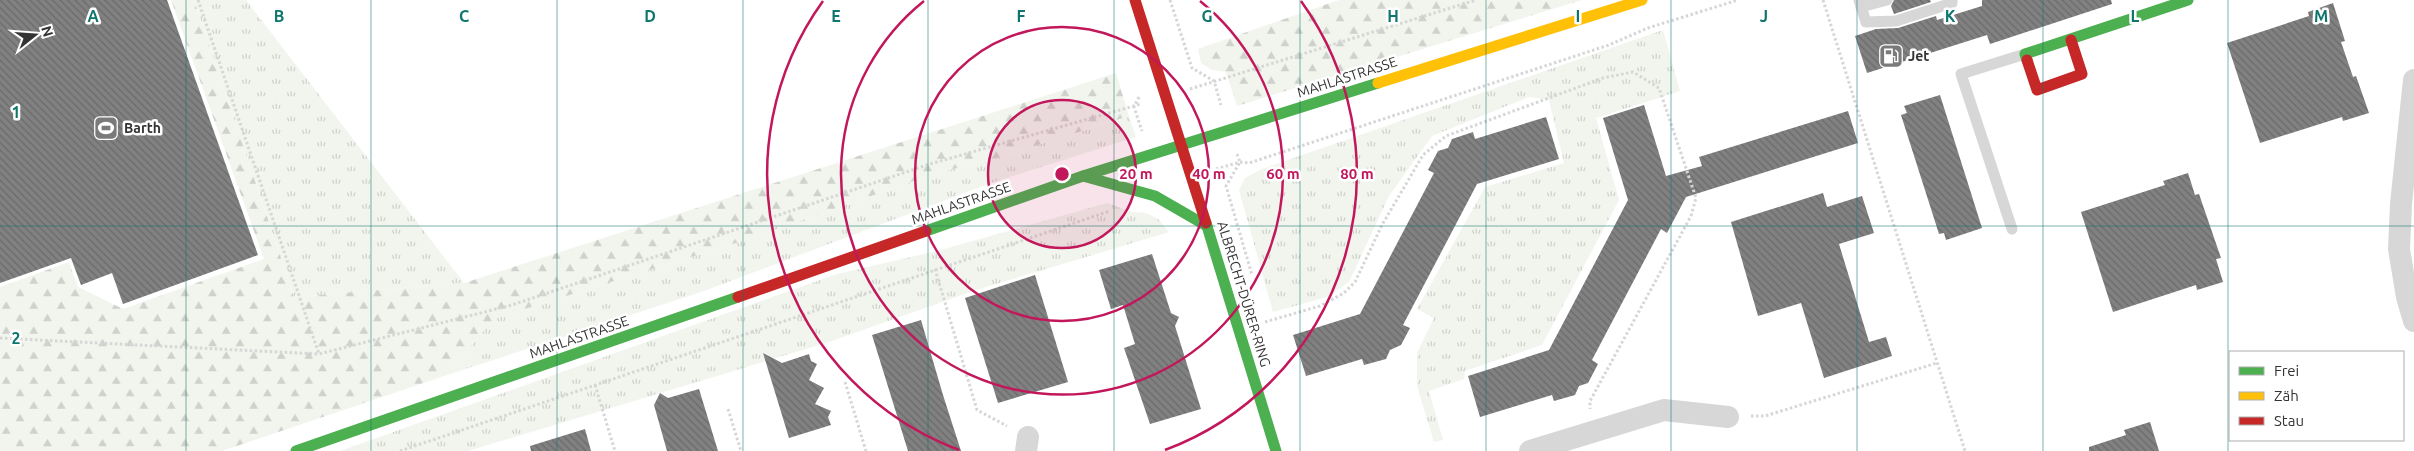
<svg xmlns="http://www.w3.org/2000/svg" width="2414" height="451" viewBox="0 0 2414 451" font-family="Ubuntu,sans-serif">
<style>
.grass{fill:url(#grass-tufts)}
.forest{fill:url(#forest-firs)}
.building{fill:url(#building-back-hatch)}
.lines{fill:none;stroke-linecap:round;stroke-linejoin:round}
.path{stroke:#d6d6d6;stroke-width:3;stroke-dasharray:2.5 2.5;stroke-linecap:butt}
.lane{stroke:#d7d7d7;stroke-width:11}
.street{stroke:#d7d7d7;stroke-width:22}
.fast{stroke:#4caf50;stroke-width:11}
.slow{stroke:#ffc107;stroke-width:11}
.jam{stroke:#c62828;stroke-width:11}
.grid{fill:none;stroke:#0f766e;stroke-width:1;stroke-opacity:0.55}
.ring{fill:none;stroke:#c2185b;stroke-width:2.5}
.labels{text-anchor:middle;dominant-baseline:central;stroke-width:5;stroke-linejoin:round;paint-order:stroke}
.poi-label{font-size:14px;font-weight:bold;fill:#333;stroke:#fff;text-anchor:start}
.street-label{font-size:14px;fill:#333;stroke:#fff}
.grid-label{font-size:16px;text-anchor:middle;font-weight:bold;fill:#0f766e;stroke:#fff;stroke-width:5;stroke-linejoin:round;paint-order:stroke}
.centre{fill:#c2185b;stroke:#fff;stroke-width:2.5}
.ring-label{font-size:15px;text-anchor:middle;font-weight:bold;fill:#c2185b;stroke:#fff;stroke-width:5;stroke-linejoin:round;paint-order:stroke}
</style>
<defs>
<pattern id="grass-tufts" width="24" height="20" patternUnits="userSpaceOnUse" patternTransform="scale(1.25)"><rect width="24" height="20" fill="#f1f5ed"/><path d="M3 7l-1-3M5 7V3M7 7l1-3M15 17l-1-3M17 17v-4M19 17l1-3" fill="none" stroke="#cfd2cc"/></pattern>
<pattern id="forest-firs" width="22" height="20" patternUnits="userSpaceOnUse" patternTransform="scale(1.25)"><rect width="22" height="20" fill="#f1f5ed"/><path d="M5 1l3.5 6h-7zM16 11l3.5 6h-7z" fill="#cfd2cc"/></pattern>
<pattern id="building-back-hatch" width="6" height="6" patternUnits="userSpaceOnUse" patternTransform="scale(1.25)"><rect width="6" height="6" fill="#818181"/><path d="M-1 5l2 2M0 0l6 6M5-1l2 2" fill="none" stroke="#6a6a6a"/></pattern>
</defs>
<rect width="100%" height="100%" fill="#fff"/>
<g class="grass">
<polygon points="194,0 246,0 464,283 294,297"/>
<polygon points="1663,30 1680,91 1596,118 1619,200 1542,345 1465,371 1464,379 1429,391 1443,440 1434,442 1417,386 1417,353 1434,318 1417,309 1485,187 1564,163 1549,100 1529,97 1432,136 1389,196 1349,282 1327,297 1273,312 1239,190 1245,178 1262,169"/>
<polygon points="1129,116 1136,137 991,183 704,291 447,375 493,319 739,242 934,174 1000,157"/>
<polygon points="1107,203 1132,212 1146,213 1158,219 1169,232 973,291 826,343 468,451 340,451 837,274 937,251"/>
</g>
<g class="forest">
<polygon points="171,0 194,0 294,297 464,283 1116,73 1129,116 1000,157 934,174 739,242 493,319 447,375 222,451 0,451 0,287 69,262 78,287 123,309 264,259"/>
<polygon points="1339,0 1582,0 1237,106 1226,72 1212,70 1201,63 1198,49"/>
</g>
<g class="building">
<polygon points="0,0 167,0 258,255 123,304 112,273 81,285 71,258 0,283"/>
<polygon points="1894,0 1930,0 1931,2 1894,14 1891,6"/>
<polygon points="1982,0 2111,0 2112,4 1990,44 1987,35 1867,73 1855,36 1876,29 1898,28 1936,16 1937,20 1982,6"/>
<polygon points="2333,3 2345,41 2341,42 2353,77 2356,76 2369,113 2343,121 2342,117 2260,143 2227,43 2309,16 2308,12"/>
<polygon points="1940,95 1982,228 1946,240 1944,233 1939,234 1901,115 1907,113 1904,106"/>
<polygon points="1644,105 1666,176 1702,166 1699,157 1848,111 1858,143 1686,197 1667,233 1661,229 1592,360 1598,364 1588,383 1579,386 1575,395 1554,401 1552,395 1480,417 1468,376 1549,350 1628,200 1603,118"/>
<polygon points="1546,117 1559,159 1477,184 1403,325 1410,328 1401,345 1390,350 1386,359 1364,365 1362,359 1306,376 1293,335 1360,314 1434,173 1428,170 1438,151 1448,148 1452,139 1473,132 1475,139"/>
<polygon points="2188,173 2195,195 2199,194 2221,258 2216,259 2223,282 2197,290 2196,285 2113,312 2081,212 2165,185 2163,181"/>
<polygon points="1823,193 1827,207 1862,196 1874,233 1839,244 1869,342 1886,337 1892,356 1824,378 1801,303 1758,316 1731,222"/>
<polygon points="1152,254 1171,313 1179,317 1175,326 1201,409 1150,424 1124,348 1135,344 1123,305 1111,309 1099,270"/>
<polygon points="1035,275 1068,382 998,403 965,298"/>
<polygon points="921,320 943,395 961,451 908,451 872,335"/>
<polygon points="763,353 782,363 809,354 811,361 817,364 809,380 824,388 815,404 831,411 828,417 831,425 789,438"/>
<polygon points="699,389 718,451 667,451 654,405 660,393 668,398"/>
<polygon points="2150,422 2159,451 2089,451 2089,447 2126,435 2124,430"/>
<polygon points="585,429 591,451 531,451 530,446"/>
</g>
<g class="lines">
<g class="path">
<polyline points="198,0 319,354"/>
<polyline points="1170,0 1192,68 1214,81 1221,105"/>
<polyline points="1823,0 1965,451"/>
<polyline points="1190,89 1476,0"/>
<polyline points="1139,97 1134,107 1142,131"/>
<polyline points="1237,154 1240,162 1226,186 1252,275"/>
<polyline points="1216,169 1240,162 1249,163 1609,45 1648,28 1738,0"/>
<polyline points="935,269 977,410 1007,426"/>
<polyline points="1265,322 1320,306 1344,293 1355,282 1382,225 1423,155 1446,136 1603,78 1633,72 1659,88 1696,198 1691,216 1590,401 1590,409"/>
<polyline points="0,338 319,354 512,305 930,164 1141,104"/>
<polyline points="845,382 866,451"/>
<polyline points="595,385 615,451"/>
<polyline points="728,409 741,451"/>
<polyline points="1751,416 1765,416 1937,363"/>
<polyline points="400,451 1110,211"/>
</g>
<g class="lane">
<polyline points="1859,0 1866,22 1896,21 1952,3 1952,0"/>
<polyline points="1861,7 1887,0"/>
<polyline points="2012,229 1961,74 2025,54"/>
</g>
<g class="street">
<polyline points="2414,80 2401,204 2399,249 2407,297 2414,321"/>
<polyline points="1026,451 1028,437"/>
<polyline points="1530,451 1664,410 1728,417"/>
</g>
<g class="fast">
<polyline points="2027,60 2025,54 2188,0"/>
<polyline points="1083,176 1155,196 1207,226"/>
<polyline points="1206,223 1276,451"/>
<polyline points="926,231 1083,176 1378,83"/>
<polyline points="296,451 738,297"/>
</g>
<polyline class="slow" points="1378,83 1642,0"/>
<g class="jam">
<polyline points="1135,0 1206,223"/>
<polyline points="2027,60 2037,90 2082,74 2071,40"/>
<polyline points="738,297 926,231"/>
</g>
</g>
<path class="grid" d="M 186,0 L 186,451M 371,0 L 371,451M 557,0 L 557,451M 743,0 L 743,451M 928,0 L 928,451M 1114,0 L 1114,451M 1300,0 L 1300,451M 1486,0 L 1486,451M 1671,0 L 1671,451M 1857,0 L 1857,451M 2043,0 L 2043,451M 2228,0 L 2228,451M 0,226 L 2414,226"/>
<circle cx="1062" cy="174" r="74" fill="#c2185b" fill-opacity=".12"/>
<g class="ring">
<circle cx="1062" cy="174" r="74"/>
<circle cx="1062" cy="174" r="147"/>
<path d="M1200 1A221 221 0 1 1 924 1"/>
<path d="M959 450A295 295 0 0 1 823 1M1301 1A295 295 0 0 1 1165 450"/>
</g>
<defs>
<g id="fuel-square" transform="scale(1.25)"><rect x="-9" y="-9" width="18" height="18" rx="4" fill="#7a7a7a" stroke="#fff"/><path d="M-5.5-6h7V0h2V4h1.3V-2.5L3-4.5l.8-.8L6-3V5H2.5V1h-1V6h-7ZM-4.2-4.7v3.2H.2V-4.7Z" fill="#fff"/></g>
<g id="stadium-square" transform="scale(1.25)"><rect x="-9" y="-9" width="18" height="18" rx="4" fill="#7a7a7a" stroke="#fff"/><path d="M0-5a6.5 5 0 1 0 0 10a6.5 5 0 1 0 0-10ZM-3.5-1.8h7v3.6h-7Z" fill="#fff"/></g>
</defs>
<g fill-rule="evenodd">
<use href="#fuel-square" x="1891" y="56"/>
<use href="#stadium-square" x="106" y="128"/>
</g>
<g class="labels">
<g class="poi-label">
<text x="1908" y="56">Jet</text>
<text x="124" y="128">Barth</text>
</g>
<g class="street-label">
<text transform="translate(1347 77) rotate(-18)">MAHLASTRASSE</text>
<text transform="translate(961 203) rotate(-19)">MAHLASTRASSE</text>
<text transform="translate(1244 294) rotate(73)">ALBRECHT-DÜRER-RING</text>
<text transform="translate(579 337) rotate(-19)">MAHLASTRASSE</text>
</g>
</g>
<g class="grid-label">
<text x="93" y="22">A</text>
<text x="279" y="22">B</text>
<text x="464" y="22">C</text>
<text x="650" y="22">D</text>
<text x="836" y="22">E</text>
<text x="1021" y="22">F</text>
<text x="1207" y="22">G</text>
<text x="1393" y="22">H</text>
<text x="1578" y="22">I</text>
<text x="1764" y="22">J</text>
<text x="1950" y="22">K</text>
<text x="2135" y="22">L</text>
<text x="2321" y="22">M</text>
<text x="16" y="118">1</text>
<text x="16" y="344">2</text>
</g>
<circle cx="1062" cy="174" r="8" class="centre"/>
<g class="ring-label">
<text x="1136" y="179">20 m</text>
<text x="1209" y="179">40 m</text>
<text x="1283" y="179">60 m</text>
<text x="1357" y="179">80 m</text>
</g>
<rect x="2229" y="351" width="175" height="90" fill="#ffffff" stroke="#adadad"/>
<rect x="2239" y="367" width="25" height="8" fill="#4caf50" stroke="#adadad"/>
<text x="2274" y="376" font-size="15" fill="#333333">Frei</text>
<rect x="2239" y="392" width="25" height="8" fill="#ffc107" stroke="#adadad"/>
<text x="2274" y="401" font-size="15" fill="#333333">Zäh</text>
<rect x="2239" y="417" width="25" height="8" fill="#c62828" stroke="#adadad"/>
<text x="2274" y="426" font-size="15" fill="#333333">Stau</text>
<g transform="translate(35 35) rotate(73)" stroke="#ffffff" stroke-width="4" paint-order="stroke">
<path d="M0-4L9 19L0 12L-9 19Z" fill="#333333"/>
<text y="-8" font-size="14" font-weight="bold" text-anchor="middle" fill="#333333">N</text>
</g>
</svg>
